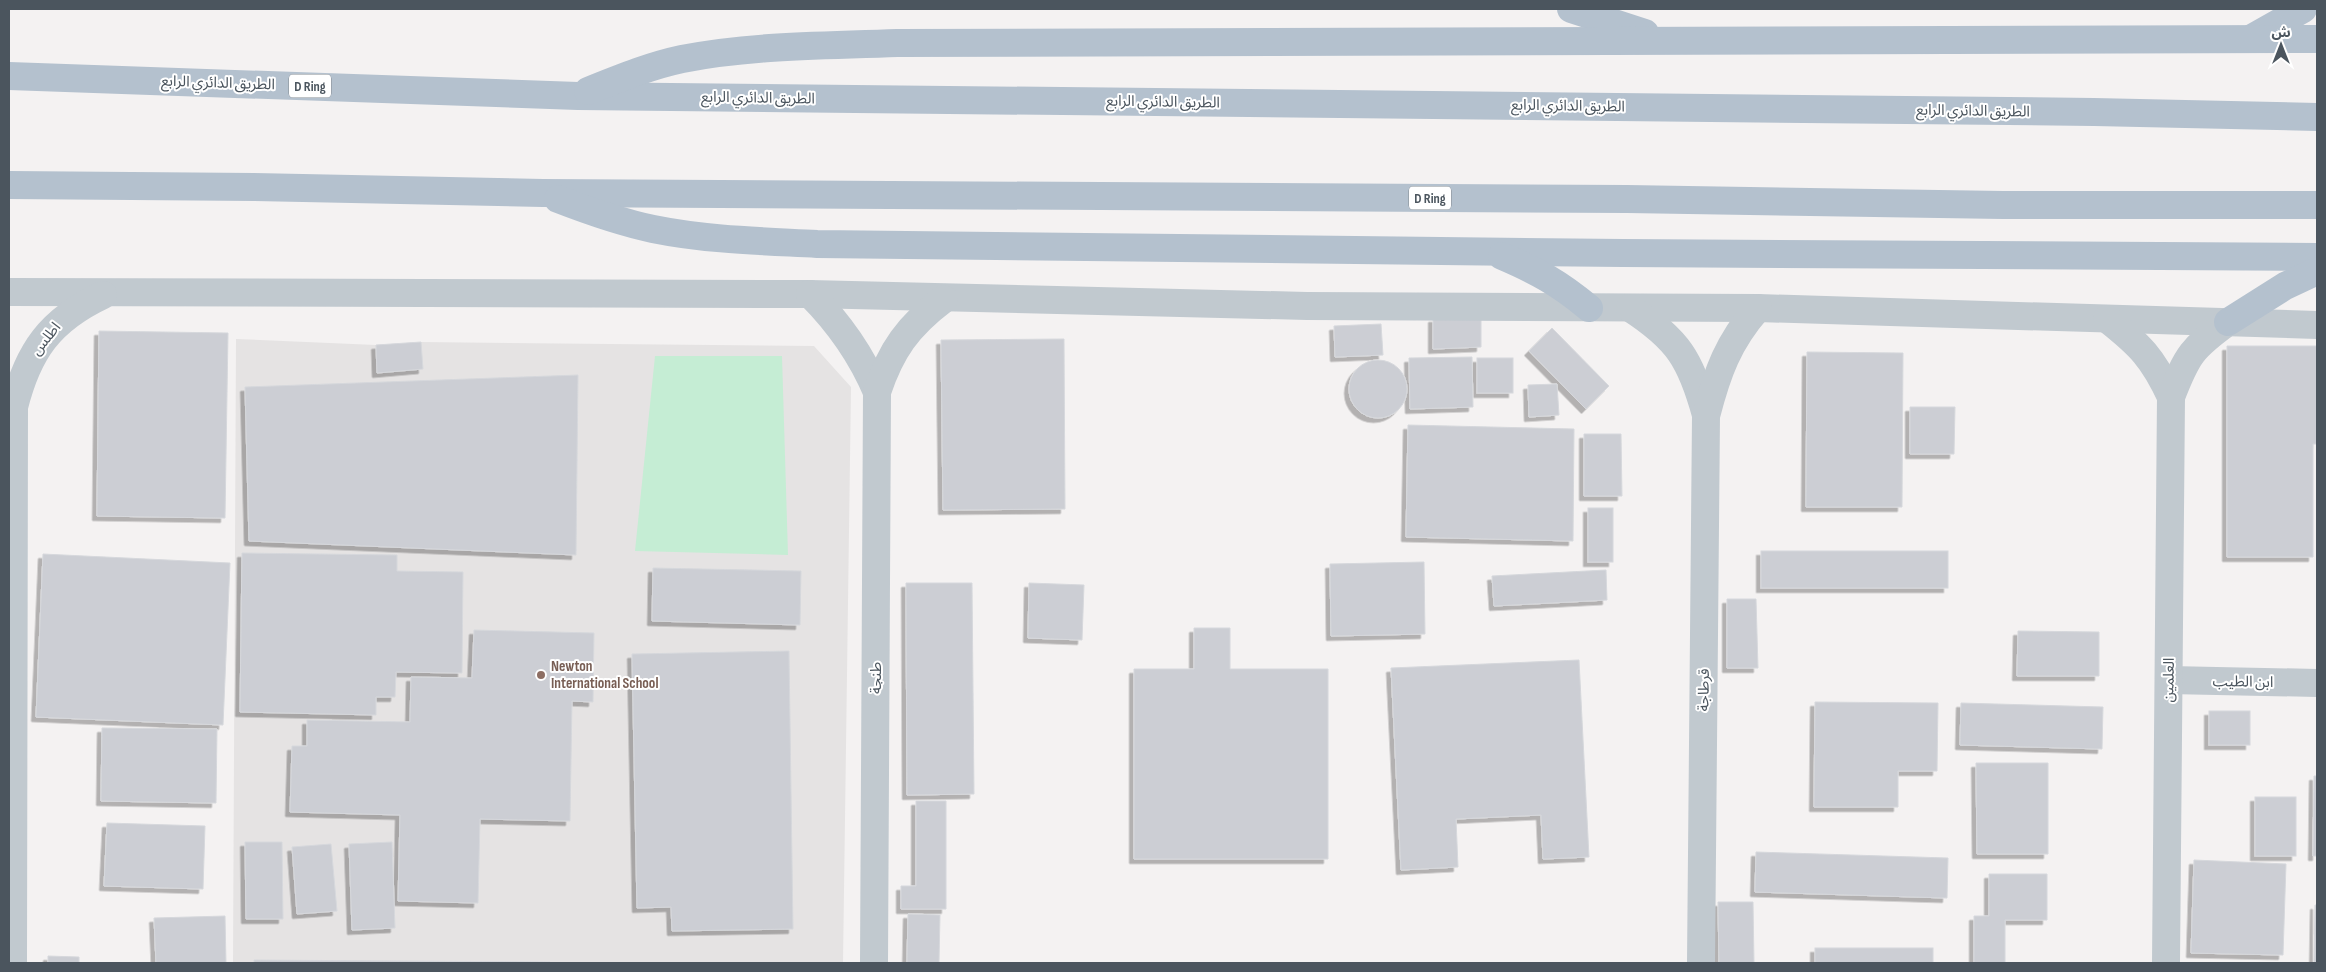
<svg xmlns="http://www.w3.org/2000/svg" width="2326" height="972" viewBox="0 0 2326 972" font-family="'Sofia Sans Condensed','Noto Sans Arabic',sans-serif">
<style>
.education{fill:#e5e3e3}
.green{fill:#c5edd4}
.building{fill:#ccced4;stroke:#d6d8dc;filter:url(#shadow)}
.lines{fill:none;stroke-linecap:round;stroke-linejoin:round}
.minor{stroke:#c1c9cf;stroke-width:28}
.primary{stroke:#b4c1ce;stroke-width:28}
.education-dot{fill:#8d6e63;stroke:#fff;stroke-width:2}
.labels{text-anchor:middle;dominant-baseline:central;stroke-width:4;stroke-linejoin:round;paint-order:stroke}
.shield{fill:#fff;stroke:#81888e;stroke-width:1}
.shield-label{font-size:14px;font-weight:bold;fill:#4b555e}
.street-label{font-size:15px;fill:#4b555e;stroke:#fff}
.education-label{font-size:15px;font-weight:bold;fill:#785e54;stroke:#fff;text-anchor:start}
</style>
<defs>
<filter id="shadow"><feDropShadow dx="-4.5" dy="4.5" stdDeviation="0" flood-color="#0004"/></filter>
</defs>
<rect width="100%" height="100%" fill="#f4f2f2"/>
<polygon class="education" points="236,339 376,345 421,342 814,346 851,387 843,963 233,963"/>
<polygon class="green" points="655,356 782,356 788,555 635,551"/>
<g class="building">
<polygon points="1433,318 1481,318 1481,347 1433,349"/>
<polygon points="1381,324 1383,355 1335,357 1334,326"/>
<polygon points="1552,328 1609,386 1586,409 1529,351"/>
<polygon points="99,331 228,333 225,518 97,516"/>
<polygon points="1064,339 1065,509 943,510 941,340"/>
<polygon points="421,342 423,369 377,373 376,345"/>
<polygon points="2227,346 2317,346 2317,444 2313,444 2313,557 2227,557"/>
<polygon points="1807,352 1903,353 1902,507 1806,507"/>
<polygon points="1472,357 1473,407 1410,409 1409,358"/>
<rect x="1477" y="358" width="36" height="35"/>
<circle cx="1378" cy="389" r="29"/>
<polygon points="578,375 576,555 249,541 245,387"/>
<polygon points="1557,384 1559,415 1529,417 1528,385"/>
<polygon points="1910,407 1955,407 1954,454 1910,454"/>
<polygon points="1408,425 1574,429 1573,541 1406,537"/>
<polygon points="1584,434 1621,434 1622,496 1584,496"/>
<rect x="1588" y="508" width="25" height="54"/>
<rect x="1761" y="551" width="187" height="37"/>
<polygon points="242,553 397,555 397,571 463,572 462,673 396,672 395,697 376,697 376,715 240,712"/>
<polygon points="43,554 230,563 223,725 36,717"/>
<polygon points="1424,562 1425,634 1331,636 1330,564"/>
<polygon points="653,568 801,571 800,625 652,621"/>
<polygon points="1606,570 1607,600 1494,606 1492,576"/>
<polygon points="906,583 972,583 974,794 907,795"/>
<polygon points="1029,583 1084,585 1082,640 1028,638"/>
<polygon points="1727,599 1756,599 1758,668 1727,668"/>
<polygon points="1194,628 1230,628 1230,669 1328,669 1328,859 1134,859 1134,669 1194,669"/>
<polygon points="474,630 594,633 593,702 572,701 570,821 480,819 478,903 398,901 400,815 290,812 292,746 307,746 307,720 410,722 411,677 472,678"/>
<polygon points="2018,631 2099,632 2099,676 2017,676"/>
<polygon points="789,651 793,929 672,931 671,907 637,908 632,654"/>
<polygon points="1579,660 1589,857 1543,859 1541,815 1456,819 1458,867 1401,870 1391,668"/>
<polygon points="1815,702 1938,703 1937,771 1898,771 1898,807 1814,807"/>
<polygon points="1961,703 2103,707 2102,749 1960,745"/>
<rect x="2209" y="711" width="41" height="34"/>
<polygon points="102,728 217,729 216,803 101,801"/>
<polygon points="1976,763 2048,763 2048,854 1977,854"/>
<polygon points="2314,776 2317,776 2317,856 2313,856"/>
<rect x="2255" y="797" width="41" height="59"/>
<polygon points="916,801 946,801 946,909 901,909 901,886 916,886"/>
<polygon points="107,823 205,826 203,889 104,886"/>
<polygon points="245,842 282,842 283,919 246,919"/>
<polygon points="392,842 395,928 352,930 349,844"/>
<polygon points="331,844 337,911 297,914 292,847"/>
<polygon points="1756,852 1948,858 1947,898 1755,892"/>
<polygon points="2194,860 2286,864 2283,955 2191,953"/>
<polygon points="1989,874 2047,874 2047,920 2005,920 2005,963 1974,963 1974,916 1989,916"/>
<polygon points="1718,902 1753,902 1754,963 1719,963"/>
<polygon points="2315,905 2317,905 2317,963 2314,963"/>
<polygon points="908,914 940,915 939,963 907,963"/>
<polygon points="225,916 226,963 156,963 154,918"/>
<rect x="1815" y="948" width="118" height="15"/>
<polygon points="48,956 79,957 79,963 48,963"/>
<polygon points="254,960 550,962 550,963 254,963"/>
</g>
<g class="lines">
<g class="minor">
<polyline points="9,292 810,294 1307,306 1758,308 2317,325"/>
<path d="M 810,294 C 840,324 861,354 877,392"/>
<path d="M 1630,308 C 1678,339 1691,360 1706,415"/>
<path d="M 2107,319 C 2140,345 2153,358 2171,397"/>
<polyline points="2169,680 2317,683"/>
<path d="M 13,963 L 14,407 C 28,351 50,320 103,295"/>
<path d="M 874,963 L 877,392 C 891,350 908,326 944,299"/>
<path d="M 1701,963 L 1706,416 C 1717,373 1728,342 1758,308"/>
<path d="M 2166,963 L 2171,397 C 2187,355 2192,348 2228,322"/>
</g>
<g class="primary">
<polyline points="1571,9 1645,33"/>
<polyline points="2252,38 2303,9"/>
<polyline points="9,76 578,96 2094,112 2317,117"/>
<path d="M 588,91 C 618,79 649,66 682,59 C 752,45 826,46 897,43 L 2317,39"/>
<polyline points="9,185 254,187 543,193 1627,199 2003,205 2317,205"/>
<path d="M 558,199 C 589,211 620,222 653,229 C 707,240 762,241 817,244 L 1623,253 L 2317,257"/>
<path d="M 1502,256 C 1537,271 1559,283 1589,308"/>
<polyline points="2228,322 2285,286 2317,271"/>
</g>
</g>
<circle class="education-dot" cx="541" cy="675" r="5"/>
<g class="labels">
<g class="shield">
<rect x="289" y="74.5" width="42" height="23" rx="4"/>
<rect x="1409" y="186.5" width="42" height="23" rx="4"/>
</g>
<g class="shield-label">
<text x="310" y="86">D Ring</text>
<text x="1430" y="198">D Ring</text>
</g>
<g class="street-label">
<text transform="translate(218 83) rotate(2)">الطريق الدائري الرابع</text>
<text transform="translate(758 98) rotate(1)">الطريق الدائري الرابع</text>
<text transform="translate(1163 102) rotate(1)">الطريق الدائري الرابع</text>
<text transform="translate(1568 106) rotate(1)">الطريق الدائري الرابع</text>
<text transform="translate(1973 111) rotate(1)">الطريق الدائري الرابع</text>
<text transform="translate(46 339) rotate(-51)">اطلس</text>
<text transform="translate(876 678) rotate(-90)">طنجة</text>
<text transform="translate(2169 680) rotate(-89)">العلمين</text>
<text transform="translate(2243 682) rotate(1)">ابن الطيب</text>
<text transform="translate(1704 690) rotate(-89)">قرطاجة</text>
</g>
<g class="education-label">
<text x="551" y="666">Newton<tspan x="551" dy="17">International School</tspan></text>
</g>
</g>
<rect width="2326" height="972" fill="none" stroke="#4b555e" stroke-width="20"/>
<g transform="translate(2281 45)" stroke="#ffffff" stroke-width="4" paint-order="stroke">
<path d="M0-4L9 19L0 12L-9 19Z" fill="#4b555e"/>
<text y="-8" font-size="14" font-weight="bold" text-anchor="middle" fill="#4b555e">ش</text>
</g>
</svg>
